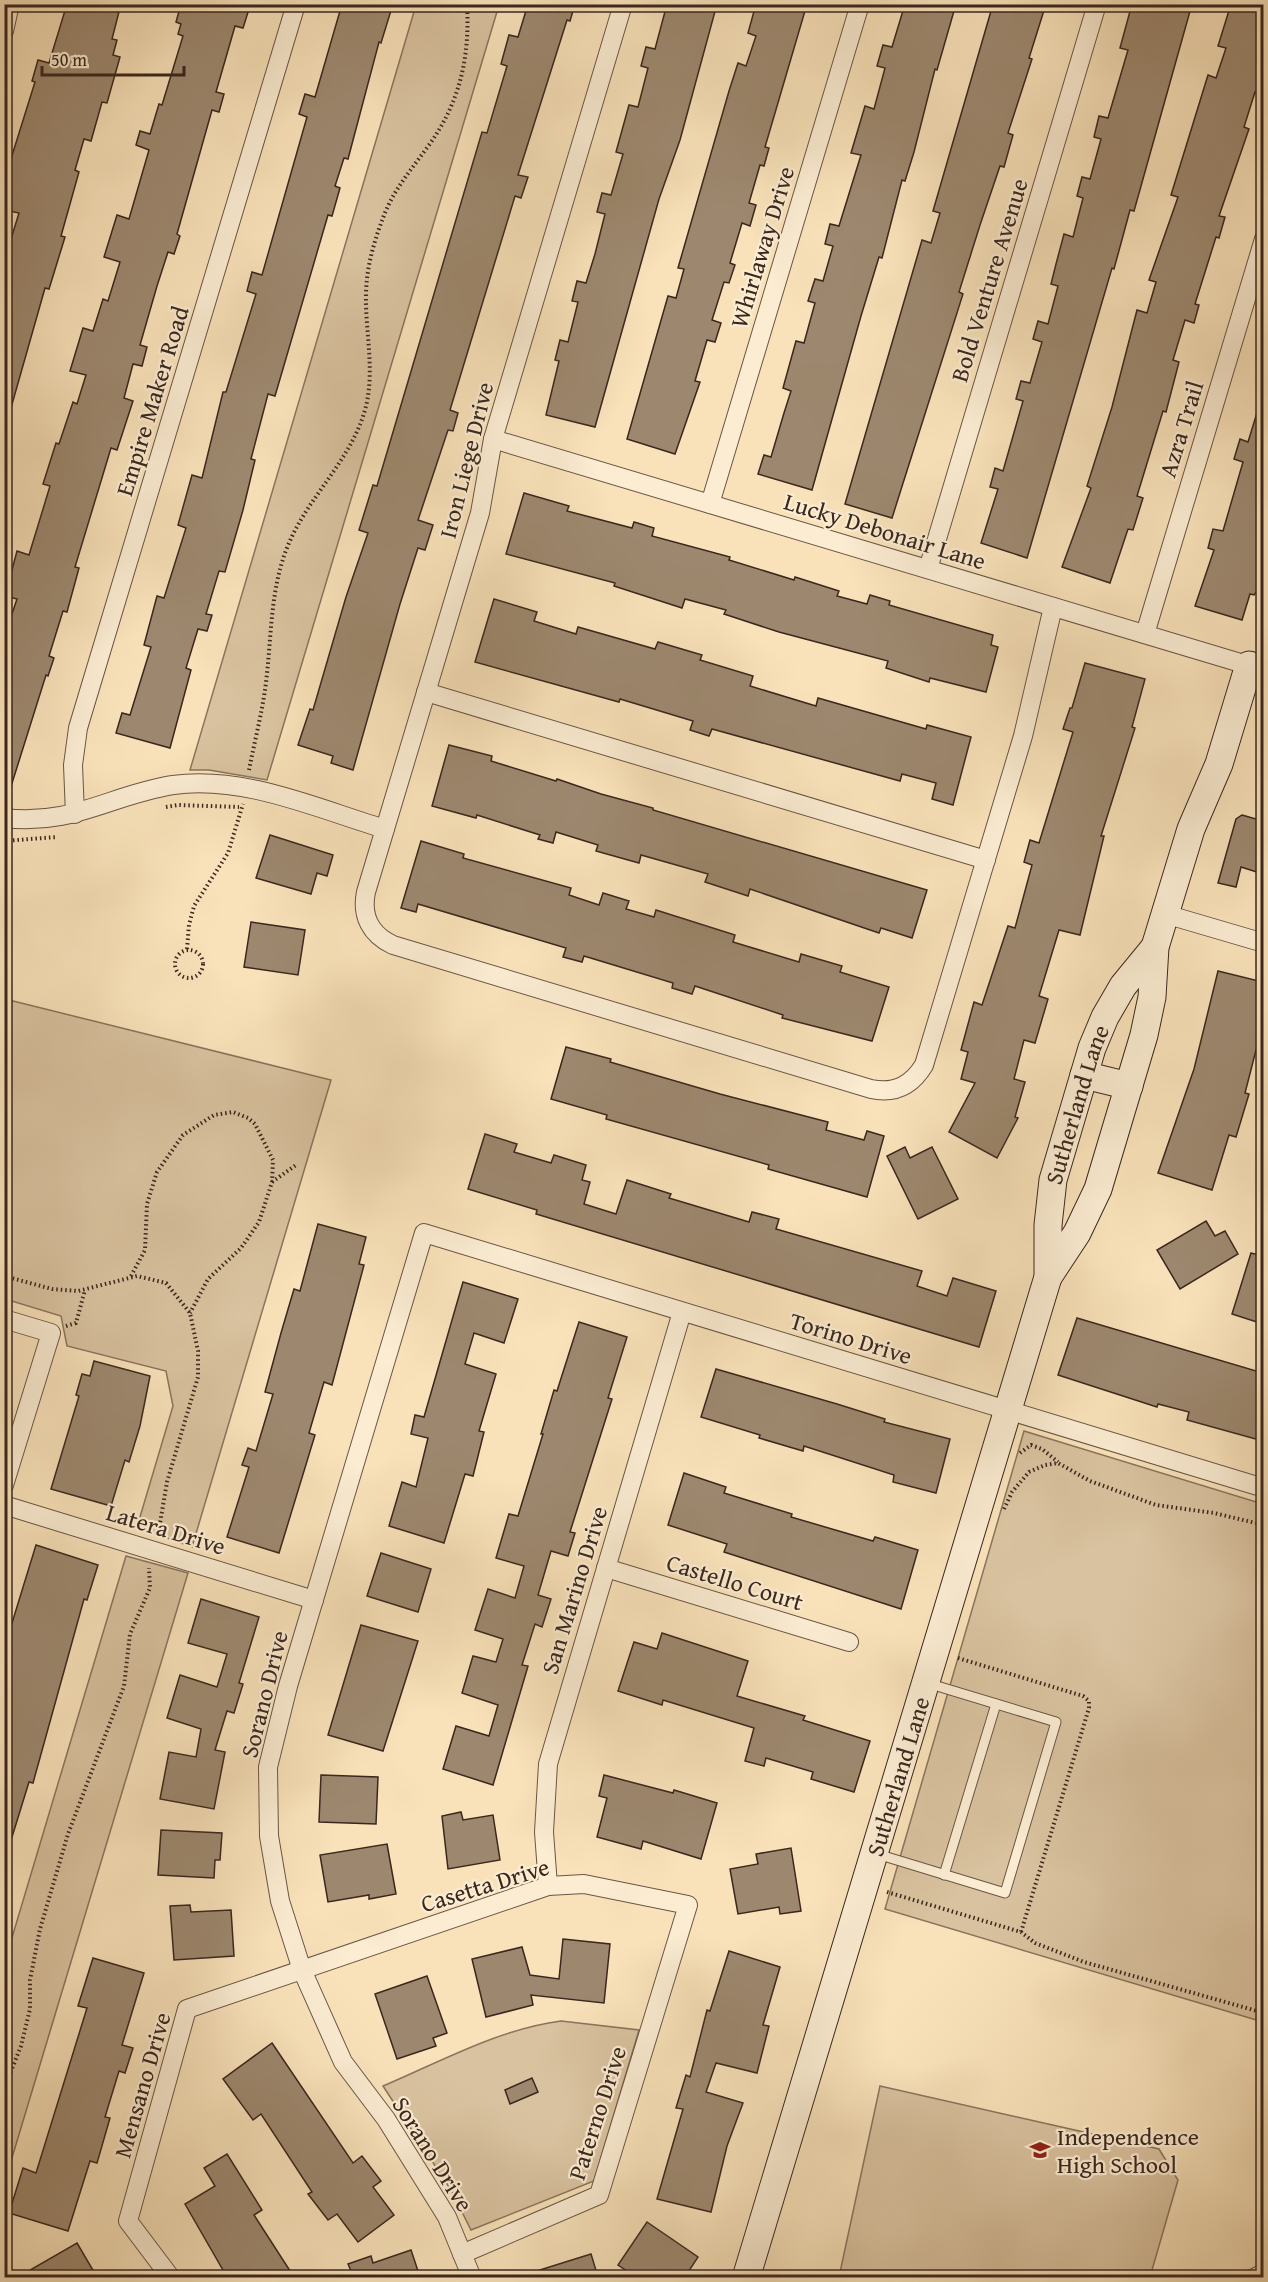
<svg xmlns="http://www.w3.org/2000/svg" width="1268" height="2282" viewBox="0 0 1268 2282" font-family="'Gentium Book Plus',serif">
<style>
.green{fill:#d9c29f;stroke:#8a745e;stroke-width:1.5}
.building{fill:#9d886f;stroke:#3a271e;stroke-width:1.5}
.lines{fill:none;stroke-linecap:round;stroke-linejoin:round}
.lane-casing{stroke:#6a5645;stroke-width:11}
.street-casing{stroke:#6a5645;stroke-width:20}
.secondary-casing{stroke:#3a271e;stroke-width:29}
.path{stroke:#3a271e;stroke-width:4;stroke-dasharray:1.5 3;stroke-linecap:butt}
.lane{stroke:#fbecd2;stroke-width:9}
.street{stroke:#fbecd2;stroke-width:18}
.secondary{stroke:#fbecd2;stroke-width:27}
.labels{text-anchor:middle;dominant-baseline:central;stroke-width:4.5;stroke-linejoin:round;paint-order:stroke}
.street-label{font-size:24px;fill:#3a271e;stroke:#fbecd2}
.poi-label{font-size:24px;fill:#3a271e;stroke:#fbecd2;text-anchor:start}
</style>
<rect width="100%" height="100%" fill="#f9e2ba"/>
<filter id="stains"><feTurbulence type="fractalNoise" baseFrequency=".00333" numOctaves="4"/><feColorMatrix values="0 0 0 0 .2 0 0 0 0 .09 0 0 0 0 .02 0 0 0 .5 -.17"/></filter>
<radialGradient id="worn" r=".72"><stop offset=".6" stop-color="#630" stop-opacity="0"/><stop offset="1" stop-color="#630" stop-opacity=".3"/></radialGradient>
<g class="green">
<polygon points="416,5 499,5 267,780 209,770 190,770"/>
<polygon points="5,999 331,1080 192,1547 137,1527 173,1406 166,1371 67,1346 61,1316 5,1299"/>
<polygon points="1024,1431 1263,1504 1263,2022 885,1909"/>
<polygon points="126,1556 188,1573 5,2181 5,1961"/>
<path d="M 561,2021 L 639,2030 L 594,2181 L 471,2230 L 451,2190 L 383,2086 C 440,2062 499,2029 561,2021 Z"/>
<polygon points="880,2086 1159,2149 1178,2180 1150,2277 839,2277"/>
</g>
<g class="building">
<polygon points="67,4 121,4 112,39 117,40 113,55 120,57 107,103 102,102 91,141 84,139 75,170 79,172 61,236 65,237 49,289 45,288 9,415 4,414 4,252 7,252 19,213 4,210 9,191 4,190 4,181 35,82 32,81 38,60 49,63"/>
<polygon points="181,4 232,4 249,9 243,28 235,26 216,92 224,94 219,112 212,110 177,234 180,236 174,254 168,252 157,286 140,345 147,347 142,366 133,364 124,398 133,401 117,450 111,448 75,567 79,568 67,612 63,611 49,656 54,658 48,676 46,675 8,796 4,796 4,637 17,599 5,596 17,551 29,555 50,486 43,484 56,443 59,444 73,402 77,404 86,375 70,371 83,328 93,331 103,299 108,301 120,262 104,257 117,215 129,219 149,150 136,145 140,131 150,134 159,104 162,105 183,36 178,34 181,24 176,22"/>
<polygon points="342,4 393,4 381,43 379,42 348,159 344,158 335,186 340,188 332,216 328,215 275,396 268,394 251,459 255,460 243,510 225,572 219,571 206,614 212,615 207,631 198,629 186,668 191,670 170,748 116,733 122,713 130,715 151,647 144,645 157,596 164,598 186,528 178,525 192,475 202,478 223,392 226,392 256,294 247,291 252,272 262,275 307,117 299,114 305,94 315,97"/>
<polygon points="528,4 575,4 570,21 567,20 518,175 528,177 521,198 515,196 450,410 458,413 453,431 448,430 418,520 433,525 425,550 418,548 400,604 353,770 331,763 333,756 298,745 310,709 313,710 346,597 368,533 359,530 373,485 377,486 482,132 487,133 507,66 501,64 509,35 518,37"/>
<polygon points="667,4 717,4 680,140 659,199 595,427 546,415 559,361 555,360 560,340 568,342 578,302 572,301 577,281 586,283 595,254 605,214 597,212 602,193 611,195 623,154 616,152 629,105 638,107 648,68 641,66 646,47 655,49"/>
<polygon points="756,4 807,4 765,147 769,148 764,166 760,165 749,203 756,205 750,226 742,223 730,263 735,265 729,283 724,282 712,320 721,323 715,342 707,340 695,381 700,382 675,454 627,439 668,296 676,298 684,269 678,268 729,91 738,63 746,66 756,36 748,33"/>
<polygon points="905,4 956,4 937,70 935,69 914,152 905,181 902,180 882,258 879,257 861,316 812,490 758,474 764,455 771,457 784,413 791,391 783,388 796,341 804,343 815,303 808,301 815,279 823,281 833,246 825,244 830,224 839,226 861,155 851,153 865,106 874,109 885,68 877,66 883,45 892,47"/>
<polygon points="993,4 1046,4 1029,58 1032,59 1008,133 1013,135 1004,167 1000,166 980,225 959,292 963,294 892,518 845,504 922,240 931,243 940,213 933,211"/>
<polygon points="1132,4 1192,4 1134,211 1130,210 1114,269 1112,268 1027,558 981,543 998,489 990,487 995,468 1003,471 1023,401 1016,399 1021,381 1030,383 1042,342 1033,339 1038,321 1048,324 1058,286 1051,284 1056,264 1064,234 1073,237 1083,198 1077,196 1082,177 1090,179 1101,139 1094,137 1099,116 1108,118 1128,50 1120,48"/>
<polygon points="1231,4 1263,6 1263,95 1255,92 1244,127 1249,129 1219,216 1225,217 1219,238 1216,237 1195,304 1199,305 1194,323 1185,320 1173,360 1179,362 1166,412 1163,411 1137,496 1143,498 1133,530 1128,529 1110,583 1062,567 1091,488 1087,486 1112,407 1137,310 1147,313 1156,282 1149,280 1178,197 1171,195 1208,75 1216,78 1226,48 1218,46"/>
<polygon points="1260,403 1263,404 1263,570 1257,591 1254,595 1250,594 1242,620 1195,606 1214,550 1208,548 1213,529 1223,531 1243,462 1234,459 1240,439 1248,442"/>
<polygon points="524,493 569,506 567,511 632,528 634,522 654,528 652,536 730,557 729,560 794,580 795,577 839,591 837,596 867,604 870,595 890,601 889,605 993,635 991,645 998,647 986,692 930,678 929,682 886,668 888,661 779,632 724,614 726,610 685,599 682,608 614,586 615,583 506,554"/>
<polygon points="494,599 537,612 534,621 576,634 578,627 655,649 658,642 702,655 700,660 753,676 750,686 816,706 818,698 926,729 927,725 971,737 953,805 932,799 936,783 902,774 900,781 712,729 709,736 690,730 693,721 620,699 619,702 475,662"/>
<polygon points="1085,663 1145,679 1132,727 1135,728 1101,836 1104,836 1080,935 1059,930 1039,996 1048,999 1035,1043 1024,1040 1014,1079 1025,1082 1015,1117 1018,1118 997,1158 949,1132 975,1083 961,1079 968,1052 961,1050 974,1002 982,1005 1008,926 1015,928 1032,865 1024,862 1030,840 1039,843 1073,732 1063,729 1070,708 1072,708"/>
<polygon points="449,745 492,756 491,761 556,781 557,779 601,794 653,808 653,810 927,890 912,938 881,928 879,933 750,889 748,896 705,882 708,874 641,855 639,863 596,851 598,845 556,832 553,843 538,839 540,835 477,815 476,818 432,806"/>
<polygon points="1242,815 1263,821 1263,874 1241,867 1236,887 1218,883 1236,819"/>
<polygon points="270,835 333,855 327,876 317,873 311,894 256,878"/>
<polygon points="421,841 464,854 463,858 571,888 569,895 599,905 603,893 629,901 626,909 654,917 656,910 735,935 733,942 799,962 801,954 842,966 840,972 889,987 872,1041 782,1018 783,1015 695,986 692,994 672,988 673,983 584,956 582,962 563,957 566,948 418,904 416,912 401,908"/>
<polygon points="251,922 305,930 298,975 244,967"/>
<polygon points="1218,971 1263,982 1263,1023 1245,1093 1249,1094 1236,1137 1229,1135 1212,1190 1158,1173 1194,1069"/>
<polygon points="566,1047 611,1059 610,1062 720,1094 828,1122 826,1130 864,1140 867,1131 884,1136 867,1197 768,1169 769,1165 606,1119 607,1115 551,1099"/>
<polygon points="485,1134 517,1144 514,1152 551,1163 554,1155 586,1165 582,1180 590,1182 584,1204 616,1214 627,1180 671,1194 669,1198 749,1222 752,1212 779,1219 776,1229 922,1271 917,1286 947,1296 953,1278 996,1291 979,1347 536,1214 537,1210 468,1189"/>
<polygon points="905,1147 910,1158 932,1147 958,1199 918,1219 887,1156"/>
<polygon points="1206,1221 1215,1236 1225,1231 1238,1254 1180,1289 1157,1250"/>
<polygon points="318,1224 366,1237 359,1264 364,1265 332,1385 324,1382 309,1433 315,1435 279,1553 227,1537 249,1467 242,1465 248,1448 256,1451 273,1394 265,1392 281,1333 294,1289 300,1291"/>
<polygon points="1251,1253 1263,1256 1263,1324 1232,1314"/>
<polygon points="463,1282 518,1299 504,1343 474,1333 465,1364 496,1374 479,1431 484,1432 473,1476 465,1474 444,1543 389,1526 402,1482 416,1487 428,1438 411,1434 415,1415 424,1417"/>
<polygon points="1077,1318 1263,1373 1263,1441 1187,1420 1189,1412 1158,1404 1157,1407 1058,1375"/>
<polygon points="579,1322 627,1337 608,1398 612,1399 570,1532 575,1533 568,1556 551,1551 538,1595 551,1599 542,1627 535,1624 522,1665 528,1666 493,1785 443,1769 456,1726 489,1736 498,1705 462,1693 473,1656 496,1662 503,1639 475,1630 488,1589 515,1598 524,1566 496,1558 509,1514 518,1516 543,1434 541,1434 554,1390 557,1391"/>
<polygon points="94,1361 150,1376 140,1426 129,1462 125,1460 111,1506 51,1489 79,1396 76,1395 82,1374 90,1376"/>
<polygon points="716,1369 837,1404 885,1419 884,1422 950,1439 936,1493 893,1482 894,1475 804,1446 803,1451 759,1438 760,1435 701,1417"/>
<polygon points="684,1473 726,1487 724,1493 792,1514 791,1517 873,1541 875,1537 918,1550 901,1609 724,1552 727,1544 668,1525"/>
<polygon points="36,1545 98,1565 87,1600 84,1599 33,1783 29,1782 8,1850 4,1850 4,1649"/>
<polygon points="381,1553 431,1569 418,1612 367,1596"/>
<polygon points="201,1599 259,1617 239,1683 243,1684 234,1713 227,1711 215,1750 225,1752 214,1809 160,1799 169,1752 196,1757 201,1729 167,1718 180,1675 217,1687 227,1654 188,1643"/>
<polygon points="361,1625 418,1641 383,1751 328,1735"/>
<polygon points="662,1633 748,1661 737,1696 805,1716 803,1720 870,1741 854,1792 811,1779 813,1772 766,1758 764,1766 745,1761 754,1728 663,1700 662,1705 618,1691 634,1642 657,1649"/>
<polygon points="321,1775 378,1777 376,1824 319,1822"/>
<polygon points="604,1775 673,1793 674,1790 717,1803 701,1859 643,1841 641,1849 597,1837 607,1798 599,1796"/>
<polygon points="461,1812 463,1820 493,1815 500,1860 448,1869 442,1816"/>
<polygon points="161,1830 222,1833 220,1860 215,1860 214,1878 158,1875"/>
<polygon points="387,1844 396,1894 369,1899 369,1895 328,1902 320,1855"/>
<polygon points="791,1848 801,1911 780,1914 779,1907 738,1914 730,1869 758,1864 756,1854"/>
<polygon points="190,1905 191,1912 231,1910 234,1956 174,1960 170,1906"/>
<polygon points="563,1939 610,1944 604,2003 531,1995 533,2005 486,2017 472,1959 522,1947 530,1975 559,1979"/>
<polygon points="729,1951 780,1967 763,2025 769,2026 757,2073 716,2063 706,2092 743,2103 727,2146 711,2212 657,2199 683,2109 676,2108 686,2075 690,2077 707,2010 710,2011"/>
<polygon points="93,1958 144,1973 122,2045 133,2048 125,2073 119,2071 105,2117 110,2118 97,2163 90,2161 68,2231 9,2213 23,2168 36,2173 87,2008 78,2006"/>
<polygon points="427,1976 447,2033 433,2038 436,2046 397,2059 375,1994"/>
<polygon points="272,2043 353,2163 362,2156 381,2181 373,2187 394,2215 358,2242 337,2214 328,2220 308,2194 312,2192 261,2114 253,2120 223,2079"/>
<polygon points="532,2078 538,2092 510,2104 505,2090"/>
<polygon points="227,2154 262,2210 254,2215 294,2277 227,2277 185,2204 215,2186 204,2168"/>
<polygon points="647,2222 698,2257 685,2277 636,2277 618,2265"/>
<polygon points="77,2243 97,2277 18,2277"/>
<polygon points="411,2250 420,2277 339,2277 339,2275 351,2271 348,2264 371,2256 373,2263"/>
<polygon points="591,2254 598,2277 528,2277 527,2274"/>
</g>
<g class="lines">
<g class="lane-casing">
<g id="lane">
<polyline points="877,1854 1005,1893 1056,1722 927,1683"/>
<polyline points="944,1875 996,1704"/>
<polyline points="1244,2278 1264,2268"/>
</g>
</g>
<g class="street-casing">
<g id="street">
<path d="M 623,4 L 493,439 L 480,513 L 366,892 C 361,916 371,935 393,945 L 871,1089 C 895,1094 912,1085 924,1065 L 1023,736 L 1053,607"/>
<polyline points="4,31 10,4"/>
<polyline points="493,439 1264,670"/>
<polyline points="710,504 860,4"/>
<polyline points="928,569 1097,4"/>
<polyline points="1145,634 1264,239"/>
<polyline points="426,692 986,860"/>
<polyline points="75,814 73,765 78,728 296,4"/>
<path d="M 4,818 C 73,826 110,795 173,785 C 244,775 318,809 385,829"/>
<polyline points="1165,914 1264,943"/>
<polyline points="4,1319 51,1333 4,1485"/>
<polyline points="4,1505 314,1600"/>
<polyline points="606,1568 849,1642"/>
<polyline points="548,1886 544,1832 548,1764 682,1312"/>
<polyline points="171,2278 128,2221 187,2009 548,1886 584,1884 688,1905 599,2195 462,2254"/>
<polyline points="472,2278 447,2217 386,2119 343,2062 302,1970 280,1901 269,1836 268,1767 288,1686 424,1233 1264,1488"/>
</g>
</g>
<g class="secondary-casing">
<g id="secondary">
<polyline points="1084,1075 1129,1086"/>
<polyline points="1048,1277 1077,1233 1098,1189 1144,1035 1152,997 1155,947 1191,829 1219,764 1249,665"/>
<path id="s1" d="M 746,2278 L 1048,1277 L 1048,1225 L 1053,1180 L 1092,1048 L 1105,1017 L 1123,986 L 1155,947"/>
</g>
</g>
<g class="path">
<path d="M 249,770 C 254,744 261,717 265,690 C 272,641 269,589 289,543 C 309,496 351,460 365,410 C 377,367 362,322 367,279 C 369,259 376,236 383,218 C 393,190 412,169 429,145 C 460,102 470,57 467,4"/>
<polyline points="166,807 178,805 239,807"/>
<polyline points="4,841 57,837"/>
<polyline points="187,949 189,925 194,906 228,853 243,804"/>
<circle cx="189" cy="964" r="14"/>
<polyline points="272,1182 296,1165"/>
<polyline points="4,1276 52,1289 78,1291 137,1276 166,1283 190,1313 198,1351 198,1377 167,1482 158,1535"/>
<polyline points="131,1276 145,1250 147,1204 157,1172 183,1135 214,1115 233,1112 248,1118 255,1124 273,1160 272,1182 259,1222 241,1248 208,1279 190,1313"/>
<polyline points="66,1326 76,1323 85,1290"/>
<polyline points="1020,1453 1031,1445 1042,1449 1058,1462"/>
<polyline points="1004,1509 1012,1492 1029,1472 1045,1465 1058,1463 1090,1481 1156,1505 1214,1513 1264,1525"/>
<polyline points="958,1658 1083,1696 1089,1701 1089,1708 1021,1932"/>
<polyline points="887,1892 1021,1932 1035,1943 1084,1962 1264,2013"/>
<polyline points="4,2089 21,2046 30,2009 30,1980 40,1929 68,1834 124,1686 130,1634 150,1588 149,1568"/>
</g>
<use href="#lane" class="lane"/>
<use href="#street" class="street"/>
<use href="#secondary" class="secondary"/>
</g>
<defs>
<g id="school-bare" transform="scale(1.62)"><path d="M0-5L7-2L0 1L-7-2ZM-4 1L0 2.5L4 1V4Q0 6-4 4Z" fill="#8f2418" stroke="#fbecd2" stroke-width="2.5" paint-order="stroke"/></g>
</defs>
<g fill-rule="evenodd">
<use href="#school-bare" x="1040" y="2150"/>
</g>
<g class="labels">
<g class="street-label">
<text transform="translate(762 247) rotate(-73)">Whirlaway Drive</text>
<text transform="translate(989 280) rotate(-73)">Bold Venture Avenue</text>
<text transform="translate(152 401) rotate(-73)">Empire Maker Road</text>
<text transform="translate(1181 429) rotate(-73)">Azra Trail</text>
<text transform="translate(466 460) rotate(-76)">Iron Liege Drive</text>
<text transform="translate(885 531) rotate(17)">Lucky Debonair Lane</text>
<text stroke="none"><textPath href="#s1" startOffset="1222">Sutherland Lane</textPath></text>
<text transform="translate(851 1338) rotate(17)">Torino Drive</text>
<text transform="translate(166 1529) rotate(17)">Latera Drive</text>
<text transform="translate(735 1582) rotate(17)">Castello Court</text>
<text transform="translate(574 1590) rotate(-73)">San Marino Drive</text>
<text transform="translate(264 1694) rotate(-76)">Sorano Drive</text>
<text stroke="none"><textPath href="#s1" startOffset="524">Sutherland Lane</textPath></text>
<text transform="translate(485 1885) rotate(-17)">Casetta Drive</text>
<text transform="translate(142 2085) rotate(-74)">Mensano Drive</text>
<text transform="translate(597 2113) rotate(-72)">Paterno Drive</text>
<text transform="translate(433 2154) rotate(58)">Sorano Drive</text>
</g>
<g class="poi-label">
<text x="1057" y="2136">Independence<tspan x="1057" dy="28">High School</tspan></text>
</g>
</g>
<rect width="1268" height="2282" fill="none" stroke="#f9e2ba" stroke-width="24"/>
<rect x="6" y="6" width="1256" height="2270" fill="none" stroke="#3a271e" stroke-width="3"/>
<rect x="12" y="12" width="1244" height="2258" fill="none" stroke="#3a271e" stroke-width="1.5"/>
<path d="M42 66v9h142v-9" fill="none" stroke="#3a271e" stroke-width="3"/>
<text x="51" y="66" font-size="18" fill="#3a271e" stroke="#fbecd2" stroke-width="4.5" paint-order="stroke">50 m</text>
<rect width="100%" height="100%" filter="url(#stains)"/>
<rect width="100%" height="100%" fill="url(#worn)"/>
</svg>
